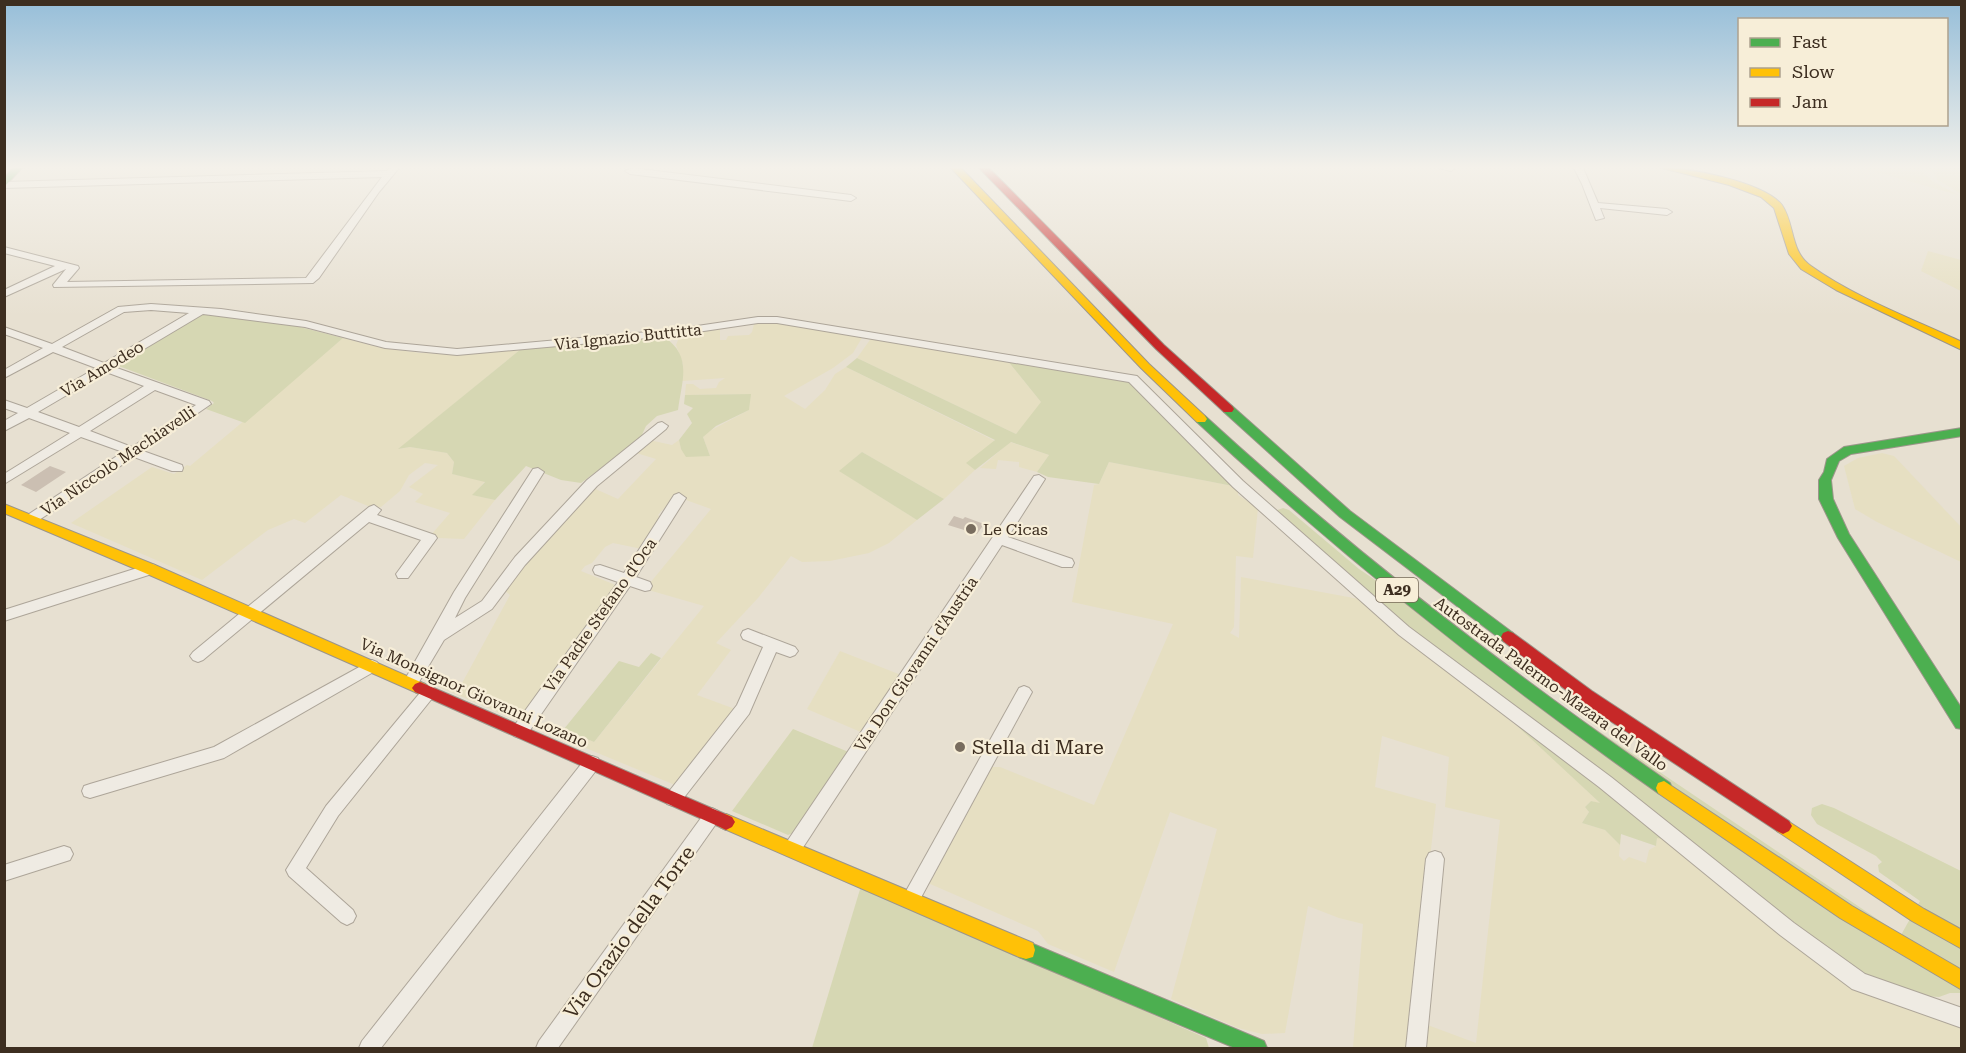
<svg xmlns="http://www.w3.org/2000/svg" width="1966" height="1053" viewBox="0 0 1966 1053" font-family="'Roboto Serif',serif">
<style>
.farmland{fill:#e6dfc2}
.green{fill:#d6d7b3}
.building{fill:#cbbfb2}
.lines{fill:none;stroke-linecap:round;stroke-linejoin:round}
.street-casing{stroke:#ada599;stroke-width:2}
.fast-casing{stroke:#9c958a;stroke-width:2}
.slow-casing{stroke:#9c958a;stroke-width:2}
.jam-casing{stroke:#9c958a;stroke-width:2}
.street{fill:#efebe3;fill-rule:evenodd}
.fast{fill:#4caf50;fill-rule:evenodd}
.slow{fill:#ffc107;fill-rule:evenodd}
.jam{fill:#c62828;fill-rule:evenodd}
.poi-dot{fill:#786c5e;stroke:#f7eed8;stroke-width:2}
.labels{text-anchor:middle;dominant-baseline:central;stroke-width:4.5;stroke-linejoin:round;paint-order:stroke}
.shield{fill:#f7eed8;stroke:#756857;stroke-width:1.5}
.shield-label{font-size:15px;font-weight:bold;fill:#3d2e20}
.street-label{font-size:16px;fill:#3d2e20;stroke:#f7eed8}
.poi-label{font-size:16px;fill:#3d2e20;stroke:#f7eed8;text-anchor:start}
.near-poi-label{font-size:20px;fill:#3d2e20;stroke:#f7eed8;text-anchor:start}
.near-street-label{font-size:20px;fill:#3d2e20;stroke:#f7eed8}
</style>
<rect width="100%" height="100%" fill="#e7e0d1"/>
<g class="farmland">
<polygon points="1862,168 1919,168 1932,181 1958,195"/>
<polygon points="1933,168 1961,168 1961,194 1938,180 1933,173"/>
<polygon points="1928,251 1961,260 1961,291 1921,271"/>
<polygon points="775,323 863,336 853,353 833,368 784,396 805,409 825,390 835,374 846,367 995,441 967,463 975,470 944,499 862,452 840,471 917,520 889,543 869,553 830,561 802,562 791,556 758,598 716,643 731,650 697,695 735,709 675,785 576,744 573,733 594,742 704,606 645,589 711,509 675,496 658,515 661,518 642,549 613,543 605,547 592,563 585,566 581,571 618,586 524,718 512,718 430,683 435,676 461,685 510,595 504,590 504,587 591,487 618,499 656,459 633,452 649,440 672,445 679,440 681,449 710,456 703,437 706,433 749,410 750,394 685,395 686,384 693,384 700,389 716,388 719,382 725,378 682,381 683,364 676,345 680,335 720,329 720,340 726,340 728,336 749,335 752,332 754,324"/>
<polygon points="872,337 1007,360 1041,402 1041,405 1016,434 857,358"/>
<polygon points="343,338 381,348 421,353 459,354 521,349 399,449 410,447 447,453 454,462 452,474 485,481 473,495 495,500 464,539 438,538 431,535 450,513 415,502 423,494 409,487 438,465 425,463 409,475 400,491 381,507 373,508 341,495 305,523 294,519 268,530 202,580 71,523 152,467 174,474 187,465 190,466"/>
<polygon points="1010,442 1049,455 1037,472 1019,467 1019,462 998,460 996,469 980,468"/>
<polygon points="1882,453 1894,456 1961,527 1961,562 1877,522 1855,509 1844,466 1858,458"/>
<polygon points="1109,462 1238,487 1238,495 1258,508 1253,558 1236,556 1234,627 1230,633 1239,638 1241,577 1359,599 1528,735 1601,804 1591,801 1585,807 1589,812 1582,823 1605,830 1620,845 1619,856 1624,861 1629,857 1646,863 1649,850 1656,846 1657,837 1667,840 1961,1026 1961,1048 1422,1048 1425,1024 1476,1043 1500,820 1445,807 1449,757 1382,736 1375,787 1436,804 1409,1048 1353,1048 1363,924 1339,918 1308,906 1285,1033 1262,1034 1238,1028 1171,999 1217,829 1170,812 1114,972 1048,944 1038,931 928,883 990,767 1000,767 1094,805 1173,624 1072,602 1094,485 1099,484"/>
<polygon points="840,651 901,675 863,733 807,709"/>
</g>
<g class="green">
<polygon points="211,313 292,325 343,338 245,423 206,409 214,403 212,401 116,365 203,314"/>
<path d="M 663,336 C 693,356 682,379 678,410 L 657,416 L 646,426 L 640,439 L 581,483 L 561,480 L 526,466 L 495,500 L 472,495 L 485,482 L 452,474 L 454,462 L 447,453 L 410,447 L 398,449 L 521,349 Z"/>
<polygon points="857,358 1016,434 1041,402 1007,360 1123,379 1132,384 1238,487 1109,462 1099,484 1048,477 1037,472 1049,455 1011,442 975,470 966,463 995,440 846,367"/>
<polygon points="751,394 749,410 716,426 703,437 710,456 686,457 681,449 679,440 692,423 687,414 693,408 684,404 685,395"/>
<polygon points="862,452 944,499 917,520 839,471"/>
<polygon points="1283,508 1289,510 1359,569 1901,935 1920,901 1879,872 1878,865 1882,862 1876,856 1817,824 1811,815 1812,808 1822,804 1834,808 1961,871 1961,993 1950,993 1939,997 1912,995 1876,982 1773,910 1724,867 1456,668 1275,511"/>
<polygon points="651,653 661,658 594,742 564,729 619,661 639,667"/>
<polygon points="1514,723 1522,725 1667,840 1657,838 1656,846 1621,834 1620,845 1605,830 1582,823 1589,812 1585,807 1591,801 1600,803"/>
<polygon points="793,729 851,753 798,831 788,835 732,811"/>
<polygon points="861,886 1206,1038 1209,1048 812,1048"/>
</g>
<g class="building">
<polygon points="50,466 66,472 36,492 21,485"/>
<polygon points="954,516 963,519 965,517 984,524 977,534 948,525"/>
</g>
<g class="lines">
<g class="street-casing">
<g id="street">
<polygon points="390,168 399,168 379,192 319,278 313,283 54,287 53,285 66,269 4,297 4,290 55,266 4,253 4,247 78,266 79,268 67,282 306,278 382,177 4,188 4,182 387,171"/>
<polygon points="632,168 851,195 856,198 851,201 630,174 625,171"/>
<polygon points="1439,168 1455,168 1451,171"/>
<polygon points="1574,168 1583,168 1598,203 1667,209 1672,212 1667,215 1600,208 1604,218 1596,220 1582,184"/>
<path d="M 151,304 L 221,309 L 306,321 L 386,342 L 457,349 L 670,330 L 758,317 L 777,317 L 1137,376 L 1243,481 L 1409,627 L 1611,777 L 1794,923 L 1865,974 L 1962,1008 L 1962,1028 L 1852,989 L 1780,935 L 1599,787 L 1399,635 L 1233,487 L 1129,382 L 777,323 L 758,323 L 670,336 L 457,355 L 385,348 L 305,327 L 203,314 L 114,367 L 209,401 L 211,404 L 143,451 L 182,465 L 183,468 L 182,471 L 172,471 L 134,457 L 36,522 L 26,522 L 24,519 L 26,516 L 123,452 L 81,437 L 4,484 L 4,474 L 70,433 L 29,418 L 4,431 L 4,421 L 18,413 L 4,408 L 4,400 L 27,408 L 96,368 L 53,352 L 4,378 L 4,370 L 43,348 L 4,334 L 4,327 L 52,344 L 118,307 ZM 151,310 L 189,313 L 104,363 L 62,347 L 124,312 ZM 106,372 L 144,386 L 79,427 L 38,412 ZM 155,390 L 196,405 L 132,447 L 90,431 Z"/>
<polygon points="662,422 668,426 666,429 597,486 525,565 492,609 444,640 416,687 411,689 406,687 403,683 454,592 533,469 538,468 544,472 465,598 455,618 482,601 515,557 587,480 658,423"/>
<polygon points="1039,475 1045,479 1008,537 1072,559 1074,563 1072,567 1062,567 1002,545 798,855 792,857 786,855 783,849 786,843 1034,476"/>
<polygon points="679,493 686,498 636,577 650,582 652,586 650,590 645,591 630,586 526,736 520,738 514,736 512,731 514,726 618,582 595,574 593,570 595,566 600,565 624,573 674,495"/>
<polygon points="374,505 381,510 377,515 435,535 437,538 408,578 398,578 396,574 421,540 369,522 203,660 198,662 193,660 190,656 193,652 369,507"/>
<polygon points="150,564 155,565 157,569 155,573 4,621 4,610"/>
<polygon points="748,629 795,647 798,651 795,655 790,657 776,652 749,714 679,804 673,806 667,804 665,799 667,794 737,705 763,647 743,639 741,635 743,631"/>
<polygon points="372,660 377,662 380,666 377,670 224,758 90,798 84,796 82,791 84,786 90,784 214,747"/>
<polygon points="429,686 434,688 437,692 434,696 338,816 306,868 353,910 356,916 353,922 347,925 341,922 289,876 286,870 326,806 424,688"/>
<polygon points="1024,686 1029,688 1032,692 917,905 911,908 905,905 902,899 905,893 1019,688"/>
<polygon points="592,756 598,758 600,763 598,768 381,1048 359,1048 362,1041 586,758"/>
<polygon points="712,808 718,811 721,816 718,821 558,1048 536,1048 539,1041 706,811"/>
<polygon points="64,846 70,848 73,854 70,860 4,881 4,865"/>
<polygon points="1435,851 1441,853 1444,859 1426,1048 1406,1048 1426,859 1429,853"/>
</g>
</g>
<g class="fast-casing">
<g id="fast">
<polygon points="13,168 22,168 4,187 4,178"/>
<polygon points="1228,405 1232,406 1350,511 1513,633 1515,637 1513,641 1508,643 1503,641 1340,517 1224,412 1222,409 1224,406"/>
<path d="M 1201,415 L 1205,416 C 1351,550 1507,670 1670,783 L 1672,788 L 1670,793 L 1664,795 L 1658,793 C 1496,679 1342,557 1197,422 L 1195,419 L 1197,416 Z"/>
<polygon points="1962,428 1962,436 1851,454 1839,461 1831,480 1833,499 1849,534 1962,709 1962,729 1956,728 1838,538 1819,499 1819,480 1824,472 1827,459 1844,447"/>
<polygon points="1026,941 1264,1041 1267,1048 1235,1048 1019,957 1017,950 1019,943"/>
</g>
</g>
<g class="slow-casing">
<g id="slow">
<polygon points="951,168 961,168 1149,364 1205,416 1207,419 1205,422 1197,422 1141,368"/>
<path d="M 1662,168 C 1690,168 1764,182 1782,205 C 1795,224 1790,252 1811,266 C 1854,297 1913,319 1962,342 L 1962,350 L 1836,290 L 1801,269 L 1789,254 L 1774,208 L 1761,197 L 1729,185 Z"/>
<polygon points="4,504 155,565 425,684 428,688 425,692 420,694 415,692 145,573 4,513"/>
<polygon points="1664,781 1852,906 1962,970 1962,990 1840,918 1658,793 1656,788 1658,783"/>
<polygon points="726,814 1033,943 1035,950 1033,957 1026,959 1019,957 720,827 717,822 720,817"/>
<polygon points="1783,818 1924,909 1962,930 1962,949 1912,921 1777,831 1774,826 1777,821"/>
</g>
</g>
<g class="jam-casing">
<g id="jam">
<polygon points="979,168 989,168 1164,345 1232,406 1234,409 1232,412 1224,412 1156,349"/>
<polygon points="1508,631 1513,633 1592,691 1789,821 1792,826 1789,831 1783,834 1777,831 1580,701 1503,641 1501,637 1503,633"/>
<polygon points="420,682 732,817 735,822 732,827 726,830 720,827 415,692 412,688 415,684"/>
</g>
</g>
<use href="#street" class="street"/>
<use href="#fast" class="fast"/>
<use href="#slow" class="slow"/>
<use href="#jam" class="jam"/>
</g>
<linearGradient id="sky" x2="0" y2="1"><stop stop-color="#96bed9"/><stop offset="0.53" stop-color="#f4f1ea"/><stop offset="1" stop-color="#f4f1ea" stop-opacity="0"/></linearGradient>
<rect width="1966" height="316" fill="url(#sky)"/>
<g class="poi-dot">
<circle cx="971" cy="529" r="6"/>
<circle cx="960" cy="747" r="6"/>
</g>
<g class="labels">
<rect class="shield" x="1376" y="578" width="42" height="24" rx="4.5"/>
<g class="shield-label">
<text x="1397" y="590">A29</text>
</g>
<g class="street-label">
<text transform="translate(628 337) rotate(-6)">Via Ignazio Buttitta</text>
<text transform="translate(102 369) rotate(-31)">Via Amodeo</text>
<text transform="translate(118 461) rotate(-34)">Via Niccolò Machiavelli</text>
<text transform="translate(600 615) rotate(-55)">Via Padre Stefano d'Oca</text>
<text transform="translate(916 664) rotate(-56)">Via Don Giovanni d'Austria</text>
<text transform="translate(1551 684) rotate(36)">Autostrada Palermo-Mazara del Vallo</text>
<text transform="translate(474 693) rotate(24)">Via Monsignor Giovanni Lozano</text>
</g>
<g class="poi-label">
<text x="983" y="529">Le Cicas</text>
</g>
<g class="near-poi-label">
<text x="972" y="747">Stella di Mare</text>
</g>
<g class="near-street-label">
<text transform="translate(629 932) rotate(-54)">Via Orazio della Torre</text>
</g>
</g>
<rect width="1966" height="1053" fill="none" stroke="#3d2e20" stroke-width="12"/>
<rect x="1738" y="18" width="210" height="108" fill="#f7eed8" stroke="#ada18e" stroke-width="1.5"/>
<rect x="1750" y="38" width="30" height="9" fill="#4caf50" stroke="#ada18e" stroke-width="1.5"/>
<text x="1792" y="48" font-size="18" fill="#3d2e20">Fast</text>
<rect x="1750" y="68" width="30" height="9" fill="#ffc107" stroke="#ada18e" stroke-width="1.5"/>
<text x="1792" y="78" font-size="18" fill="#3d2e20">Slow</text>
<rect x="1750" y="98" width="30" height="9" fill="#c62828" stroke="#ada18e" stroke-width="1.5"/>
<text x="1792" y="108" font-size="18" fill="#3d2e20">Jam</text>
</svg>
